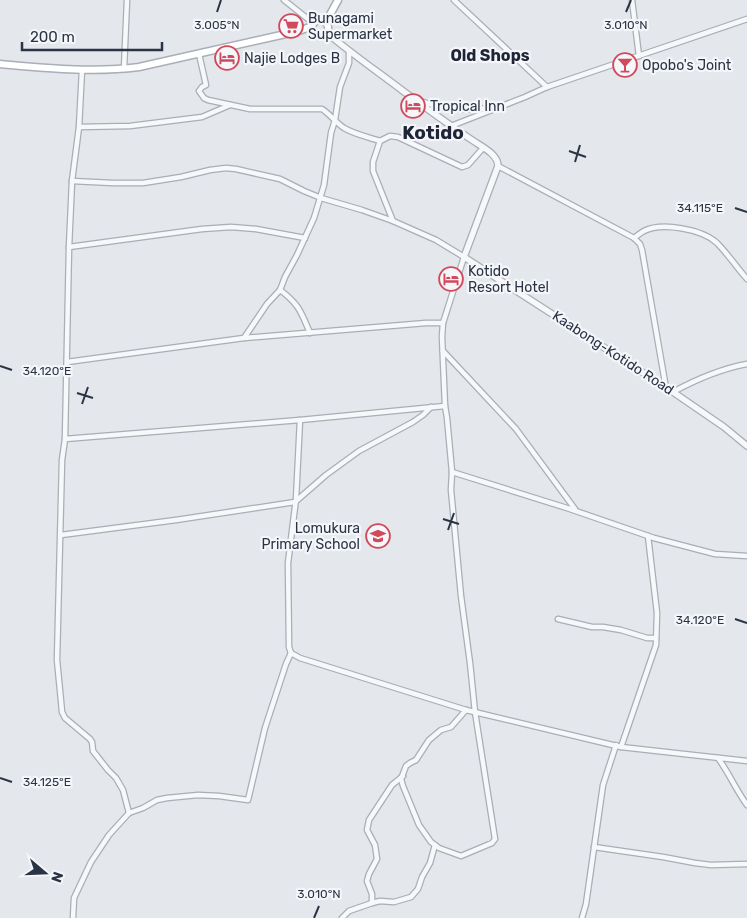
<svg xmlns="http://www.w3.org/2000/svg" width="747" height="918" viewBox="0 0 747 918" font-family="Rubik,sans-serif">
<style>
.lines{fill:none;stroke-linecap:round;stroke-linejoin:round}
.minor-casing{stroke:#a9aeb7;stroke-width:7}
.tertiary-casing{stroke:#a9aeb7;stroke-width:8}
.secondary-casing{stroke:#a9aeb7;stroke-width:9}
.minor{stroke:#f7f8fa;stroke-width:4.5}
.tertiary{stroke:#f7f8fa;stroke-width:5.5}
.secondary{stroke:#fff;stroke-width:6}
.ticks{fill:none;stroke:#2b3445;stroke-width:2}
.labels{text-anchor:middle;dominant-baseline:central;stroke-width:4.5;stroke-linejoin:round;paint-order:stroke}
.poi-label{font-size:14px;fill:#2b3445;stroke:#f4f6f9;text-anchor:start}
.street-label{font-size:14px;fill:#2b3445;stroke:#f4f6f9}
.quarter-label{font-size:16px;font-weight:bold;fill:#1d2536;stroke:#f4f6f9}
.district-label{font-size:19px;font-weight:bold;fill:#1d2536;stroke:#f4f6f9}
.ticks-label{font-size:12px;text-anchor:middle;fill:#2b3445;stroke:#f4f6f9;stroke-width:4.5;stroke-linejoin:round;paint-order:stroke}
</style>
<rect width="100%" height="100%" fill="#e4e7ec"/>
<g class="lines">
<g class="minor-casing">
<g id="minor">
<polyline points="284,0 313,23"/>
<polyline points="454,0 547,87"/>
<polyline points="632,0 639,56"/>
<path d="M 199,54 L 206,85 L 202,87 L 199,91 L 204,98 L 208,100 L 250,109 L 322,109 C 331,115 335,122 344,128 C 354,134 368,137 380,141 L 390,136 L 398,137 L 462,167 L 468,165 L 483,148"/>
<polyline points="124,69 127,0"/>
<polyline points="82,70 79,127 72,181 69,247 65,439 62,460 57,660 61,701 62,712 65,718 90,739 92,742 93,751 108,770 116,778 123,790 129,813"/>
<path d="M 417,100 C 446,110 460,111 491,108"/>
<polyline points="451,126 525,97 547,87 747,19"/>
<polyline points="79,127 130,126 202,117 230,105"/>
<polyline points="380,141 373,162 373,171 393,221"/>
<polyline points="498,166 634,238 640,244 642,250 666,388"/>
<polyline points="72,181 113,183 143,183 181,177 210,170 226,168 236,169 280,179 304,191 321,198 362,210 393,221 436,240 464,257 443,323 442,337 445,406 447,418 452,472 451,490 461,596 470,663 475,712 495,839 492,843 461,856 439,848 431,842 419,825 403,786 401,779 406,766 410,763 416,760 429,740 441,730 451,727 466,710"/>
<path d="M 634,238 C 637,236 640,233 644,231 C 662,222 702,229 717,243 C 728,254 737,268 747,279"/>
<polyline points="69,247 202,229 231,227 256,229 305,238"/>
<path d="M 280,290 C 299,304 301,312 310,333"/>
<polyline points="244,338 267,304 280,290 285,277 297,255 314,218 324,185 331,133 335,120 340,87 349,63 349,52"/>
<polyline points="443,351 516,429 575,509"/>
<polyline points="67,362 244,338 426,323 443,323"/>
<path d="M 673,392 C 697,379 720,369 747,364"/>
<polyline points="300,420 296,499 288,563 289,647 291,653 300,658 466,710 621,747 747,761"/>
<polyline points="65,439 300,420 445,406"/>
<polyline points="452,472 570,509 654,538 715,554 747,556"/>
<polyline points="61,535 176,520 295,502 326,475 359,451 413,422 423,415 431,407"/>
<polyline points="558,619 592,627 603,627 621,630 647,638 656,638"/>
<polyline points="621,747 656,645 657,613 648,536"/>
<path d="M 718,758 C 729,773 736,790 747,805"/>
<polyline points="594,847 663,857 695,863 711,865 747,864"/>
<polyline points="372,903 372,894 367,881 369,874 377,859 375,845 367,830 369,820 392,785 403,776"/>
<polyline points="73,918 74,898 91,862 109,835 129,813 143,808 157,800 167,798 198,795 219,796 248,800 265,728 286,664 291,653"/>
<polyline points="342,918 349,911 372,903 380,901 394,902 411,897 418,889 422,877 430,863 435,845"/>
<polyline points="582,918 586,904 603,785 616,745"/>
</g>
</g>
<g class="tertiary-casing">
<path id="tertiary" d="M 327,33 C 352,54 378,72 403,91 C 426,108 449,125 472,140 C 482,147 498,154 498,166 L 464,257 L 673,392 L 724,427 L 747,446"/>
</g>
<g class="secondary-casing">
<g id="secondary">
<circle cx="320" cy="28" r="8"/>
<polyline points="326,22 338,0"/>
<path d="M 0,64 C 46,68 93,73 139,67 L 299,31 L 312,26"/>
</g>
</g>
<use href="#minor" class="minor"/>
<use href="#tertiary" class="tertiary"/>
<use href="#secondary" class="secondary"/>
</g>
<path class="ticks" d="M 217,12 L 221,0M 626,12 L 631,0M 569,151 L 586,157M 575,162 L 580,145M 735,208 L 747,212M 0,366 L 12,370M 77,393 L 93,398M 82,404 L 88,387M 443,519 L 459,524M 448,530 L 454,513M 735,619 L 747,623M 0,778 L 12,782M 314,918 L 319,906"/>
<defs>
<g id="supermarket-ring" transform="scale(1.25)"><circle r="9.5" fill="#f4f6f9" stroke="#d1495b" stroke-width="1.5"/><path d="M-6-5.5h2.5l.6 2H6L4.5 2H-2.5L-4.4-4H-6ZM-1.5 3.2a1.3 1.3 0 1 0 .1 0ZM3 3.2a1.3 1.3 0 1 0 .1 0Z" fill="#d1495b"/></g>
<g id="hotel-ring" transform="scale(1.25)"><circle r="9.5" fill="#f4f6f9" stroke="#d1495b" stroke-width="1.5"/><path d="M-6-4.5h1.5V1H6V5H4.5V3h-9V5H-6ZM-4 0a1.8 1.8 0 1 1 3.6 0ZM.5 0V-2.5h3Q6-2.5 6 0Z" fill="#d1495b"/></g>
<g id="bar-ring" transform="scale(1.25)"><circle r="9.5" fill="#f4f6f9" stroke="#d1495b" stroke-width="1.5"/><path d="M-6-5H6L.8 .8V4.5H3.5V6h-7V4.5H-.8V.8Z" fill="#d1495b"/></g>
<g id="school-ring" transform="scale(1.25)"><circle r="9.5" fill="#f4f6f9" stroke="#d1495b" stroke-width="1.5"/><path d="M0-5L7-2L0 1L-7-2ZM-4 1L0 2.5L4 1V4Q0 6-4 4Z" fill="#d1495b"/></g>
</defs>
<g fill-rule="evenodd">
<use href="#supermarket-ring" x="291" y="26"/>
<use href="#hotel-ring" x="227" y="58"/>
<use href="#bar-ring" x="625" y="65"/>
<use href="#hotel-ring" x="413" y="106"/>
<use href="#hotel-ring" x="451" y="279"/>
<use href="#school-ring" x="378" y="536"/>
</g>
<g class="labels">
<g class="poi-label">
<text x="308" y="18">Bunagami<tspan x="308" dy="16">Supermarket</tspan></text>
<text x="244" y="58">Najie Lodges B</text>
<text x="642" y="65">Opobo's Joint</text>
<text x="430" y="106">Tropical Inn</text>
<text x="468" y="271">Kotido<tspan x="468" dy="16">Resort Hotel</tspan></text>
<text x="360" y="528" text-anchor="end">Lomukura<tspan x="360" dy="16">Primary School</tspan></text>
</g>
<g class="street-label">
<text transform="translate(613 353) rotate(33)">Kaabong-Kotido Road</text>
</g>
<g class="quarter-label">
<text x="490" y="55">Old Shops</text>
</g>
<g class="district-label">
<text x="433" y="132">Kotido</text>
</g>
</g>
<g class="ticks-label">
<text x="217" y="29">3.005°N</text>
<text x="626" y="29">3.010°N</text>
<text x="700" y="212">34.115°E</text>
<text x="47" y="375">34.120°E</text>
<text x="700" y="624">34.120°E</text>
<text x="47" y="786">34.125°E</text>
<text x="319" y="898">3.010°N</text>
</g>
<g transform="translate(45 873) rotate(109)" stroke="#f4f6f9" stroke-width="4" paint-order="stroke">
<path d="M0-4L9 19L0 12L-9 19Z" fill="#2b3445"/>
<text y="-8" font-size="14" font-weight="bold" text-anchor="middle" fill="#2b3445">N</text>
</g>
<path d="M22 42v8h140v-8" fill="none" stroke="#2b3445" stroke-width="2.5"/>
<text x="30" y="42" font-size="15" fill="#2b3445" stroke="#f4f6f9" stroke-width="4" paint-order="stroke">200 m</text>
</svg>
